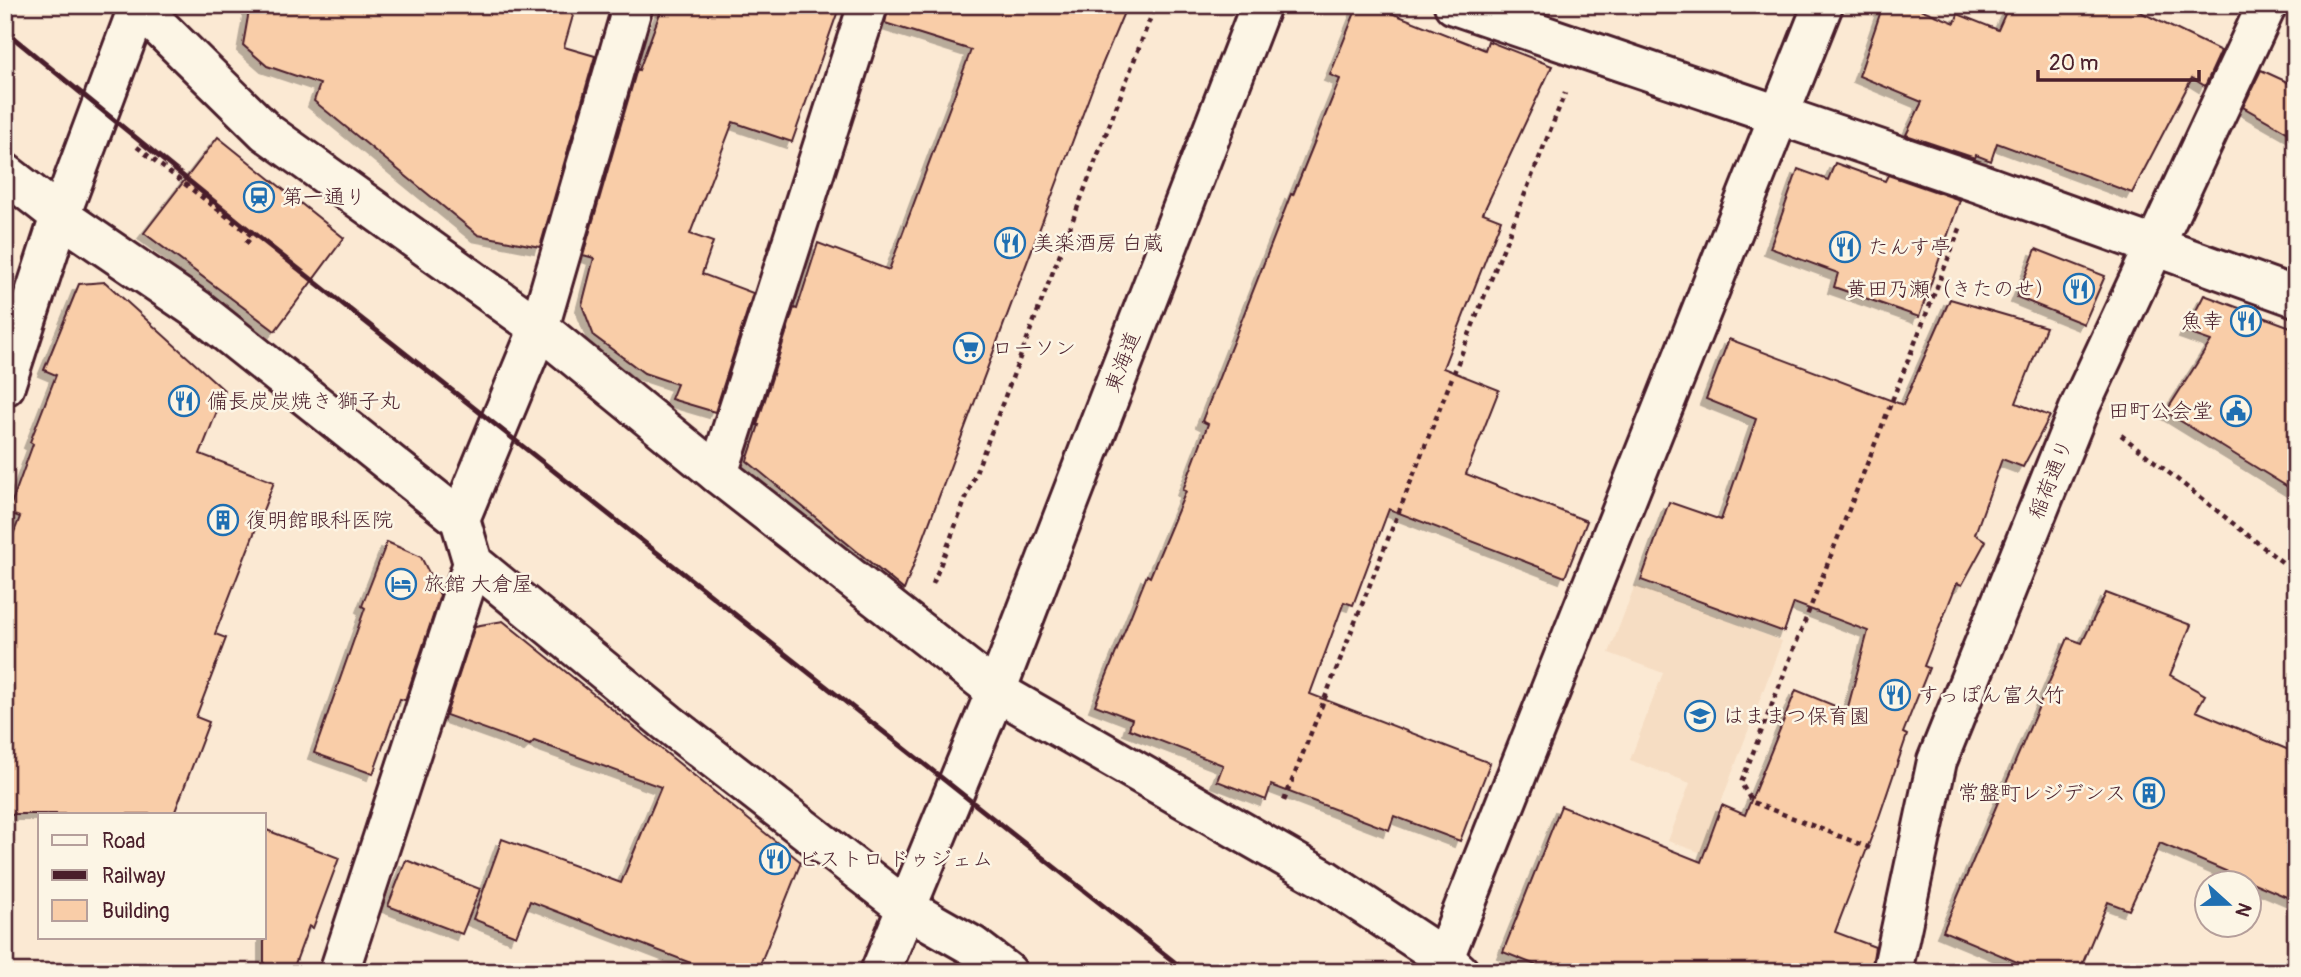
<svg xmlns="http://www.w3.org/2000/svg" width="2301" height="977" viewBox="0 0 2301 977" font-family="Pangolin,'Klee One',sans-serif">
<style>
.built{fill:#f6ddc3}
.building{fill:#f9cda8;stroke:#4a1f2b;stroke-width:2;filter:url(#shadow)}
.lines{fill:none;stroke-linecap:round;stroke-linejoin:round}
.minor-casing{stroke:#4a1f2b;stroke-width:44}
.tertiary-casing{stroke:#4a1f2b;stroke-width:44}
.trunk-casing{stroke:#4a1f2b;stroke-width:44}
.path{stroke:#4a1f2b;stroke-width:4.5;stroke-dasharray:5 5;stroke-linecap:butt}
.minor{stroke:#fcf5e5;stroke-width:38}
.tertiary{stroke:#fcf5e5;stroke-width:38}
.trunk{stroke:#fcf5e5;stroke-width:38}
.rail{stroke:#4a1f2b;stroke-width:5}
.labels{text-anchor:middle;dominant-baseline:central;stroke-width:5;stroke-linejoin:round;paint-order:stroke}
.poi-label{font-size:21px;fill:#4a1f2b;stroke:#fcf5e5;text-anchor:start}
.street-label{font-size:21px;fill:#4a1f2b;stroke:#fcf5e5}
</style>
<defs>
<filter id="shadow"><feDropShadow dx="-6" dy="6" stdDeviation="0" flood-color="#0004"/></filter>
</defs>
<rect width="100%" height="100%" fill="#fbe9d3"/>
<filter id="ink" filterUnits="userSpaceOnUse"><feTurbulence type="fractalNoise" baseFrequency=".0143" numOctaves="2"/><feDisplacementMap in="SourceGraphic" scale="14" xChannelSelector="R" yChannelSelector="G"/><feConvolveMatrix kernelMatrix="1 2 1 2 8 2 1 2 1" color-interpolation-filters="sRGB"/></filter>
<g filter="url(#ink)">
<polygon class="built" points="1635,585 1782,641 1702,853 1668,841 1690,783 1630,760 1663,673 1609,653"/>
<g class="building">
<polygon points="250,5 576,5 564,47 595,56 540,247 478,235 314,101 320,84 267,66 243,45"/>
<polygon points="663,5 840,5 792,142 733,122 690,234 713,242 702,274 753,293 715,412 671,399 677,384 644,373 594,336 582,305 594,258 583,255 637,69 639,70"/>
<polygon points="889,5 1127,5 1094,84 904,590 747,461 759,425 757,425 794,308 797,309 818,243 889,270 971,50 885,23"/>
<polygon points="1358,5 1371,5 1485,50 1488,41 1552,66 1483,213 1501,220 1443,368 1499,390 1466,474 1587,521 1565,577 1389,509 1353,605 1344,602 1310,694 1490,763 1460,841 1394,816 1389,830 1271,785 1266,800 1217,781 1223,765 1129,729 1132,719 1095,705 1147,575 1150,577 1186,491 1183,490 1208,424 1202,421 1291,194 1293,195 1340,79 1330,75"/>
<polygon points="1883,5 1910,5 1955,23 1958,14 1998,30 2009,5 2126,5 2221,51 2205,86 2192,78 2132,193 1997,143 1991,161 1976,155 1975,158 1906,135 1922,102 1859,76"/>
<polygon points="2261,70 2296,86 2296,137 2243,107"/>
<polygon points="218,137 344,238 275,331 144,233"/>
<polygon points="1835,163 1885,181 1888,175 1960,200 1919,317 1834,287 1838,273 1770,248 1798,169 1828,180"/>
<polygon points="2036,249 2105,276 2084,324 2017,297"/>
<polygon points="105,282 225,391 200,454 274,482 215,634 226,638 196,717 209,722 174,814 5,814 5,555 20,517 8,513 33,444 30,442 56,375 44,370 79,284"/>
<polygon points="2204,295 2296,329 2296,492 2166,412 2211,341 2185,332"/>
<polygon points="1950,299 2046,327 2016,403 2050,416 2023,467 2002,459 1975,534 1986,541 1962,585 1957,583 1924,666 1929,668 1903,733 1907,735 1878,820 1835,932 1875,947 1871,972 1553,972 1503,952 1561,806 1701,862 1722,805 1745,815 1796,690 1847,711 1868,631 1794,603 1784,632 1641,580 1669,502 1721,520 1756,419 1706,399 1729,339 1903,405"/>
<polygon points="387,542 421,557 440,595 405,700 400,699 373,774 314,753 365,608 362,606"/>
<polygon points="2106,593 2191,625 2170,675 2205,695 2196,711 2296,753 2296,901 2160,843 2129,910 2108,902 2079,972 2041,972 1943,931 2068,638 2082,643"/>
<polygon points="503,621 801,862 757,972 714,972 530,901 516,936 473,919 502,839 621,883 661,787 534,741 530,745 446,715 475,626"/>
<polygon points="264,829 339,858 313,928 309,926 292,972 264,972"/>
<polygon points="406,860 480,889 462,934 388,906"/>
</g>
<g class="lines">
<g class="minor-casing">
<g id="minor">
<polyline points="137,5 266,132 539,328 718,474 996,691 1326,880 1444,958 1459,972"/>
<polyline points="1454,5 1979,183 2296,297"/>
<polyline points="5,173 60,216 198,310 460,519 473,563 668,723 906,908 973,946 1007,972"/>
<polyline points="60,216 139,5"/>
<polyline points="718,474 868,5"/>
<polyline points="460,519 539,328 633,5"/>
<polyline points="1444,958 1823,5"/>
<polyline points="339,972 473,563"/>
<polyline points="1892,972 1937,761 2081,404 2267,5"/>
</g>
</g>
<g class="tertiary-casing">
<polyline id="tertiary" points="5,386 60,216"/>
</g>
<g class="trunk-casing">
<polyline id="trunk" points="880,972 996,691 1261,5"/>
</g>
<g class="path">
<polyline points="137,147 252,236 245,245"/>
<polyline points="2121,435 2282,562"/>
<polyline points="933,584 1155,6"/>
<polyline points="1284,801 1565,93"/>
<polyline points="1870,848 1752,802 1741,783 1961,226"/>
</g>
<use href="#minor" class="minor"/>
<use href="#tertiary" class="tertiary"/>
<use href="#trunk" class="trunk"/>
<polyline class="rail" points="5,31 238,221 1187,972"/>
</g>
</g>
<defs>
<g id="station-ring" transform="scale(1.575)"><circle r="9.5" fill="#fcf5e5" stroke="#1f6fb2" stroke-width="1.5"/><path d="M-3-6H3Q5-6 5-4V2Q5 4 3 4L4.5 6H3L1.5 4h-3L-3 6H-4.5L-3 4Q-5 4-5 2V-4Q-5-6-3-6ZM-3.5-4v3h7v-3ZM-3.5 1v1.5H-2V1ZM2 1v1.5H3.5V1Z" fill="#1f6fb2"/></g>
<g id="restaurant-ring" transform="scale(1.575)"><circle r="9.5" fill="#fcf5e5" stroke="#1f6fb2" stroke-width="1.5"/><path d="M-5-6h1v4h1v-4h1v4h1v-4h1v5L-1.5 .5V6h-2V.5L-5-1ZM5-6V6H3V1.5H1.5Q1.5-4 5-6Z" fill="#1f6fb2"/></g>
<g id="supermarket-ring" transform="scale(1.575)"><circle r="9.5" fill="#fcf5e5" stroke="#1f6fb2" stroke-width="1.5"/><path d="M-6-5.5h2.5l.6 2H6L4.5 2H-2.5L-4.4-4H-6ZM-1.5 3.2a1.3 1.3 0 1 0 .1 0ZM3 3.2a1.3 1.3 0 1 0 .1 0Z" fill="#1f6fb2"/></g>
<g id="civic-ring" transform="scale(1.575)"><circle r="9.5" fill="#fcf5e5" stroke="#1f6fb2" stroke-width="1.5"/><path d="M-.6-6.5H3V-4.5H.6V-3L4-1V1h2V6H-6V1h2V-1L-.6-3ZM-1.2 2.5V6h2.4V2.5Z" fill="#1f6fb2"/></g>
<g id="building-ring" transform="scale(1.575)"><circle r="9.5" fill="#fcf5e5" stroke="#1f6fb2" stroke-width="1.5"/><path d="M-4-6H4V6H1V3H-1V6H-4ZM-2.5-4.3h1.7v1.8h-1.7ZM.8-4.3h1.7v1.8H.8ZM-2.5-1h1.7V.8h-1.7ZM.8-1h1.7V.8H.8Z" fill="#1f6fb2"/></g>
<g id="hotel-ring" transform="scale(1.575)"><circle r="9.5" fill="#fcf5e5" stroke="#1f6fb2" stroke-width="1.5"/><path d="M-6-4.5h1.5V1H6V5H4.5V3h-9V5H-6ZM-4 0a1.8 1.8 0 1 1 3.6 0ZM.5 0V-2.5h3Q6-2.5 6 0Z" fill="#1f6fb2"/></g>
<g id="school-ring" transform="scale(1.575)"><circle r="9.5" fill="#fcf5e5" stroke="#1f6fb2" stroke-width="1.5"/><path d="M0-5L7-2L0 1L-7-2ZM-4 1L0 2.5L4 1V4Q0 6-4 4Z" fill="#1f6fb2"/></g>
</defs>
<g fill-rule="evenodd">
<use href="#station-ring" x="259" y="197"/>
<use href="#restaurant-ring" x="1010" y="243"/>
<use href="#restaurant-ring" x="1845" y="247"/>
<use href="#restaurant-ring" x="2079" y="289"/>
<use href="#restaurant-ring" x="2246" y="321"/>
<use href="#supermarket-ring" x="969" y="348"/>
<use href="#restaurant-ring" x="184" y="401"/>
<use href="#civic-ring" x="2236" y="411"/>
<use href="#building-ring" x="223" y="520"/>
<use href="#hotel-ring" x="401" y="584"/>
<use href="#restaurant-ring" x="1895" y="695"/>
<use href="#school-ring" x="1700" y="716"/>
<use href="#building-ring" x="2149" y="793"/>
<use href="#restaurant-ring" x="775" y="859"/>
</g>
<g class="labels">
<g class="poi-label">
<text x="282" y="197">第一通り</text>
<text x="1033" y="243">美楽酒房 白蔵</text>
<text x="1868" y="247">たんす亭</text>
<text x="2056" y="289" text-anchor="end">黄田乃瀬（きたのせ）</text>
<text x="2223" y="321" text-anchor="end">魚幸</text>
<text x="992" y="348">ローソン</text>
<text x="207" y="401">備長炭炭焼き 獅子丸</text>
<text x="2213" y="411" text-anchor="end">田町公会堂</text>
<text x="246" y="520">復明館眼科医院</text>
<text x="424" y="584">旅館 大倉屋</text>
<text x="1918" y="695">すっぽん富久竹</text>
<text x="1723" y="716">はままつ保育園</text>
<text x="2126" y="793" text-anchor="end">常盤町レジデンス</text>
<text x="798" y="859">ビストロ ドゥジェム</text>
</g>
<g class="street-label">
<text transform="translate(1123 362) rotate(-69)">東海道</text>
<text transform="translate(2051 479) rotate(-68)">稲荷通り</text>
</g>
</g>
<rect width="2301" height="977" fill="none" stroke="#fcf5e5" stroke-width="28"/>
<rect x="14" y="14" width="2273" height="949" fill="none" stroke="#4a1f2b" stroke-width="2.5" filter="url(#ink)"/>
<rect x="38" y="813" width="228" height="126" fill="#fcf5e5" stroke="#b59f9b" stroke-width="2"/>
<rect x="52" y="835" width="35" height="10" fill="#fcf5e5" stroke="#b59f9b" stroke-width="2"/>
<text x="102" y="848" font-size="21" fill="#4a1f2b">Road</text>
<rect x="52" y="870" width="35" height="10" fill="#4a1f2b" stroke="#b59f9b" stroke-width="2"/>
<text x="102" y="883" font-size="21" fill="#4a1f2b">Railway</text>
<rect x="52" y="900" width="35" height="21" fill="#f9cda8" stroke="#b59f9b" stroke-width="2"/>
<text x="102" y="918" font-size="21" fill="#4a1f2b">Building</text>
<g transform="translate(2228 904) rotate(111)"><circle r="33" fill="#fcf5e5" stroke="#b59f9b" stroke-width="2"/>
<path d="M0-5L12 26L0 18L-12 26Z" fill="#1f6fb2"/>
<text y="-10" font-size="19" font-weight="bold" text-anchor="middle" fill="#4a1f2b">N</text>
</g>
<path d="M2038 70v10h161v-10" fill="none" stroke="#4a1f2b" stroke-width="3.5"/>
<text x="2049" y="70" font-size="21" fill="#4a1f2b" stroke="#fcf5e5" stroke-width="5" paint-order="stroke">20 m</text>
</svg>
